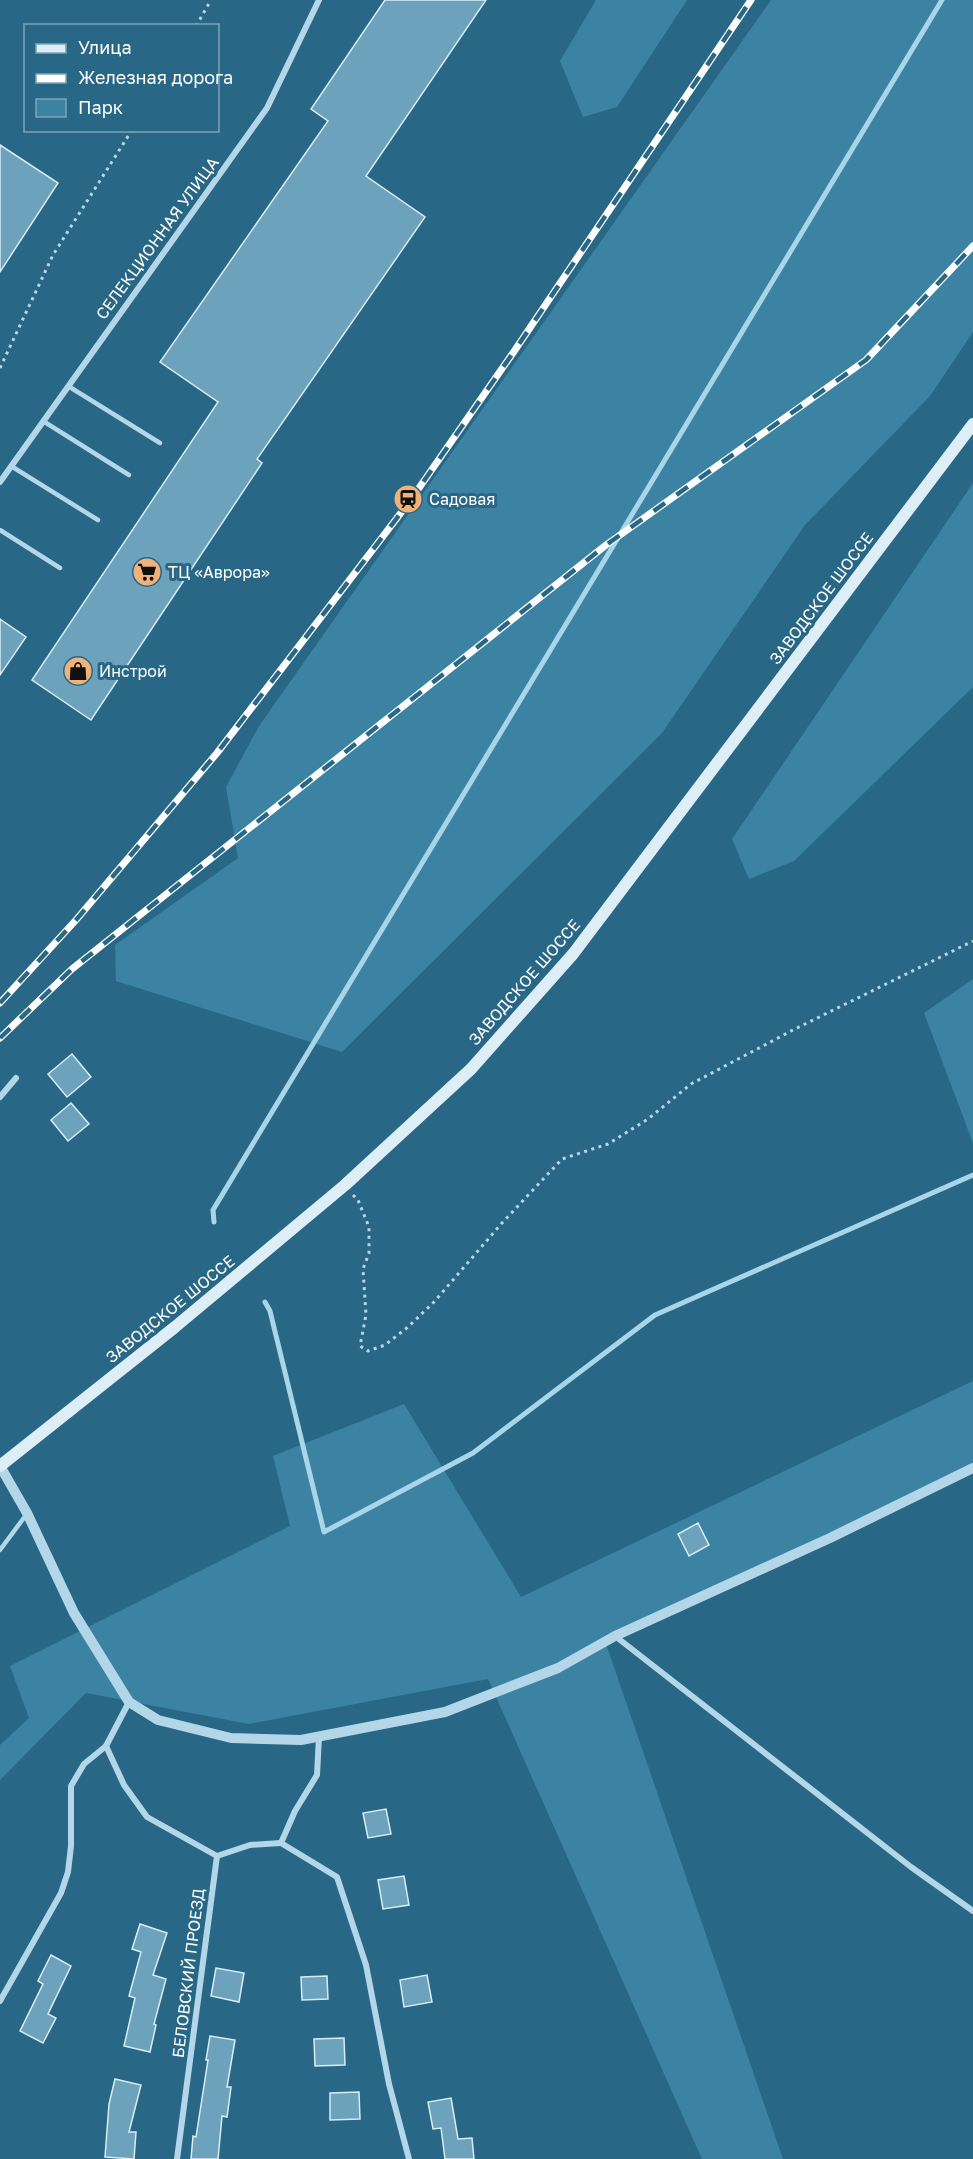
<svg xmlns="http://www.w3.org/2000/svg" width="973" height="2159" viewBox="0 0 973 2159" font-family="'Golos Text',sans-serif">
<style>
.green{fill:#3c83a3}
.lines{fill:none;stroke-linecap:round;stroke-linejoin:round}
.stream{stroke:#a8d5e8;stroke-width:5}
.building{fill:#6ca2bb;stroke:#d7ecf6;stroke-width:1.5}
.path{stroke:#b3d7e8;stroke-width:3;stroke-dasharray:3 4.5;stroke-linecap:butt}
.service{stroke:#b3d7e8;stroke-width:4.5}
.minor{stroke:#b3d7e8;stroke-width:6}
.tertiary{stroke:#b3d7e8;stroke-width:10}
.secondary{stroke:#ddeef7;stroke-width:12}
.rail-casing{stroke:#fff;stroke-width:7}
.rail{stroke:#286786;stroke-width:4.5;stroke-dasharray:14;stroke-linecap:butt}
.labels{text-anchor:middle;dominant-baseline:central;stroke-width:6;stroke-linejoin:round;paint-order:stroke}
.street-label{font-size:16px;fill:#fff;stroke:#286786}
.poi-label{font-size:16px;fill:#fff;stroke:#286786;text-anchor:start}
</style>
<rect width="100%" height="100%" fill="#286786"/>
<g class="green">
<polygon points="596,0 687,0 617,107 583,117 560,61"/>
<polygon points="771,0 973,0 973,332 930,396 805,525 662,733 342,1052 116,981 115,945 238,858 226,787 259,726"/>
<polygon points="973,483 973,687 794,861 749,879 732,839"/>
<polygon points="973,979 973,1143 924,1013"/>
<polygon points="973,1381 973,1470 604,1638 783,2159 702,2159 488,1679 249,1724 86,1693 0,1780 0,1745 29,1718 10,1666 290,1526 273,1456 404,1404 521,1597"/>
</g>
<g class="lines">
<g class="stream">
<polyline points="214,1222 213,1210 942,0"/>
<polyline points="265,1302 270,1311 324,1532 473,1453 655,1315 973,1175"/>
</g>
</g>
<g class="building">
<polygon points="385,0 486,0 366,176 425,217 257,459 262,463 91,720 32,680 218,402 160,362 328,121 311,109"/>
<polygon points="0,145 58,183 0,272"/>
<polygon points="0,619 26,637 0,675"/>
<polygon points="72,1054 91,1077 67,1097 48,1074"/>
<polygon points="71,1103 89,1124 68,1141 51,1120"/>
<polygon points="698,1523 709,1545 689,1556 678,1534"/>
<polygon points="386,1809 391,1834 368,1838 363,1813"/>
<polygon points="404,1876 409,1905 383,1909 378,1880"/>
<polygon points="140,1924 167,1933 153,1975 166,1979 154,2024 156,2025 150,2052 124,2046 135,1998 129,1996 141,1952 132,1949"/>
<polygon points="51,1955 71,1966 48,2014 56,2018 43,2043 20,2031 43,1984 38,1981"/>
<polygon points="216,1968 244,1973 239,2002 211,1996"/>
<polygon points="427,1975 432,2002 404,2007 400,1980"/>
<polygon points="327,1976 328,1999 302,2000 301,1977"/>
<polygon points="210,2036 235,2040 227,2087 231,2087 227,2117 222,2116 218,2159 191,2159 193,2136 196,2137 208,2060 206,2060"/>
<polygon points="344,2038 345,2065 315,2066 314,2039"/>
<polygon points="115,2079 141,2085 129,2132 136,2132 134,2159 105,2157 109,2104"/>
<polygon points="359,2092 360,2119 330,2120 330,2093"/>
<polygon points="451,2098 458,2139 472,2138 474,2159 445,2159 441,2128 433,2129 428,2102"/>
</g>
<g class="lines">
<g class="path">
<polyline points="196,26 211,0"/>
<polyline points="0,368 53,255 132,130"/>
<polyline points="353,1195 358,1200 369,1227 369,1253 363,1269 366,1315 360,1346 368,1351 385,1345 408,1327 434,1302 502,1223 562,1159 608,1144 648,1119 691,1084 793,1030 973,941"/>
</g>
<g class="service">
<polyline points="68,386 160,443"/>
<polyline points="43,421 129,475"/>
<polyline points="11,466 98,520"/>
<polyline points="0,530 60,568"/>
<polyline points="0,1550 26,1515"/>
</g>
<g class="minor">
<polyline points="0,482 267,108 319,0"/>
<polyline points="0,1097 16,1078"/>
<polyline points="615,1636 911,1867 973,1911"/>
<polyline points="319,1737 317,1775 295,1811 281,1843 337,1877 366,1965 389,2084 409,2159"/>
<polyline points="106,1746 124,1785 147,1817 217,1856"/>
<polyline points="0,2001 61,1893 68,1872 71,1846 71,1786 84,1764 106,1746 129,1702"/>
<polyline points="177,2159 217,1856 250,1845 281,1843"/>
</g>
<polyline class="tertiary" points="0,1466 27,1513 74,1613 129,1702 158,1720 231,1738 301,1740 445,1712 558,1668 615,1636 830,1538 973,1468"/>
<polyline class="secondary" points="0,1466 175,1327 345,1185 471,1069 573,954 973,424"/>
<g class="rail-casing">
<g id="rail">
<polyline points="0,1003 76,920 217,753 410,501 515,350 751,0"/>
<polyline points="0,1038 72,969 606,545 866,360 973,246"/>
</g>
</g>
<use href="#rail" class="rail"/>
</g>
<defs>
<g id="station-disc" transform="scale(1.5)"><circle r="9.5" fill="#f0b279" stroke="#286786"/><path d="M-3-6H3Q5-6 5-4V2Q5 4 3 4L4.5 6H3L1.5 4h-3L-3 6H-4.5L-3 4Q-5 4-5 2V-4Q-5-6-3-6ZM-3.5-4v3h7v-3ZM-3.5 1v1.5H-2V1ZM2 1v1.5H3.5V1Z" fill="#111"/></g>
<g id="supermarket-disc" transform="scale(1.5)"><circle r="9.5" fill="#f0b279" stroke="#286786"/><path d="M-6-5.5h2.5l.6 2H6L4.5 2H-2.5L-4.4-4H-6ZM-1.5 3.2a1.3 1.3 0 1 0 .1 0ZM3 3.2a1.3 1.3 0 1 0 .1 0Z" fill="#111"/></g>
<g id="shop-disc" transform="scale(1.5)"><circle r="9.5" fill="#f0b279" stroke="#286786"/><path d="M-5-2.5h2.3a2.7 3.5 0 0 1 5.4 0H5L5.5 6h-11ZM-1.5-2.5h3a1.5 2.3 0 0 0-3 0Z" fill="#111"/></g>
</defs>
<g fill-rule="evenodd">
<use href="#station-disc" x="408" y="499"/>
<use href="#supermarket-disc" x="147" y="572"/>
<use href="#shop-disc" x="78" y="671"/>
</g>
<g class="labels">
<g class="street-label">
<text transform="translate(157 238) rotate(-54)">СЕЛЕКЦИОННАЯ УЛИЦА</text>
<text transform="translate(821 598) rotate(-53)">ЗАВОДСКОЕ ШОССЕ</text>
<text transform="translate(524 982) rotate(-49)">ЗАВОДСКОЕ ШОССЕ</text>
<text transform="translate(170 1309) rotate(-39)">ЗАВОДСКОЕ ШОССЕ</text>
<text transform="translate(188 1973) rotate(-83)">БЕЛОВСКИЙ ПРОЕЗД</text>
</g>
<g class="poi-label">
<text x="429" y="499">Садовая</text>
<text x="168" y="572">ТЦ «Аврора»</text>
<text x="99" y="671">Инстрой</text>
</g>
</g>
<rect x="24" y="24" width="195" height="108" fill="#286786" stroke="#7ea4b6" stroke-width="1.5"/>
<rect x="36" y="44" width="30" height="9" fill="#ddeef7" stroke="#7ea4b6" stroke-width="1.5"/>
<text x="78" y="54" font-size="18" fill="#ffffff">Улица</text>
<rect x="36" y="74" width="30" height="9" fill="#ffffff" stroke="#7ea4b6" stroke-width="1.5"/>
<text x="78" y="84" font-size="18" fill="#ffffff">Железная дорога</text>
<rect x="36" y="99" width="30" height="18" fill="#3c83a3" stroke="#7ea4b6" stroke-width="1.5"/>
<text x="78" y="114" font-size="18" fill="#ffffff">Парк</text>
</svg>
